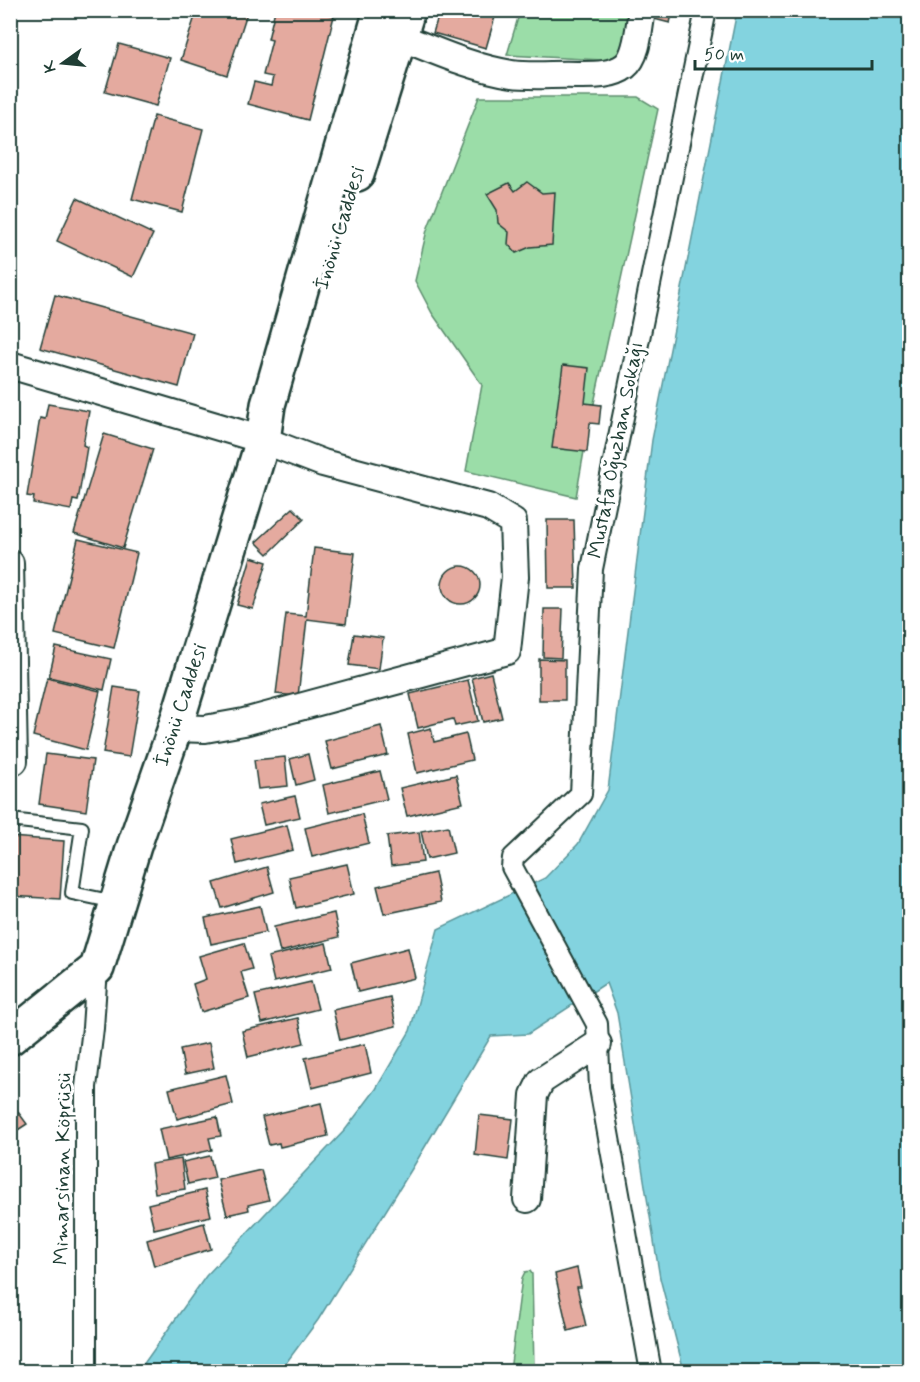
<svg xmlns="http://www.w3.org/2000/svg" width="920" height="1382" viewBox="0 0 920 1382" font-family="Mynerve,sans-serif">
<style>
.green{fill:#9bdda8;stroke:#5d8d6e;stroke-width:1.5}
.water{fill:#83d3df;stroke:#5b979b;stroke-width:1.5}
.building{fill:#e4aa9f;stroke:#1f3d34;stroke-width:1.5}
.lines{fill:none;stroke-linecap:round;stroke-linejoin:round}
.service-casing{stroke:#1f3d34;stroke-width:16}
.pedestrian-casing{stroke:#1f3d34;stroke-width:24}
.minor-casing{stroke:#1f3d34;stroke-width:30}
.secondary-casing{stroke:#1f3d34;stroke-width:38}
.service{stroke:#fff;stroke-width:12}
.pedestrian{stroke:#fff;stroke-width:20}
.minor{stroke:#fff;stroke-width:26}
.secondary{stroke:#fff;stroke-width:33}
.labels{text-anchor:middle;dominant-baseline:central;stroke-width:6;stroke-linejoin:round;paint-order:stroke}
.street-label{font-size:21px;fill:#1f3d34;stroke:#fff}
</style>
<rect width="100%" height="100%" fill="#fff"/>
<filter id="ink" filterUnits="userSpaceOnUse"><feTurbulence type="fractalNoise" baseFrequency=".0167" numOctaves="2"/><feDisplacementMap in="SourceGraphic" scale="12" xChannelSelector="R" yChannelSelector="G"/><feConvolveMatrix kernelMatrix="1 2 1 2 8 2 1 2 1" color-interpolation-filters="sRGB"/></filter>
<g filter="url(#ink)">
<g class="green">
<polygon points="520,11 630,11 622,61 507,55"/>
<polygon points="479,97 638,97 658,109 586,440 576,497 466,471 482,385 432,313 415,281 427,230"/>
<polygon points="530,1271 532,1274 534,1371 510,1371 522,1278 525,1272"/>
</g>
<polygon class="water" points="737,11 909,11 909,1371 684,1371 660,1278 617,1013 606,983 528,1034 491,1036 413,1167 318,1320 280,1371 138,1372 206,1276 345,1130 376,1089 410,1031 438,929 545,878 578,844 608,790 652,440"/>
<g class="building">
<polygon points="197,10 248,10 227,75 181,60"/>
<polygon points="275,10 318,10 318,12 334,16 308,120 248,104 254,82 271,86 273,77 263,75 272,40 268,39"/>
<polygon points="440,10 497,10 486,48 433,33"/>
<polygon points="652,10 673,10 670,23 650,18"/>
<polygon points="119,44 170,58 156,106 105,92"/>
<polygon points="154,116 203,129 182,212 132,199"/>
<polygon points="527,182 542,193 555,192 552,245 530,247 516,253 508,244 509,232 498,223 497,210 487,194 509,183 515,191"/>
<polygon points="77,198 153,234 133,277 57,241"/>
<polygon points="55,295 193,333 179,387 40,348"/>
<polygon points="563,365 589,368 585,403 601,405 599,424 590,423 587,452 552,448"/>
<polygon points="48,404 89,411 83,445 87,447 78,501 73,500 71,510 33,503 34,497 27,496 40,418 45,419"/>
<polygon points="104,434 153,449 123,548 74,533"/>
<polygon points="293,508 304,519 268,554 256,542"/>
<polygon points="547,520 574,520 576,588 548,588"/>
<polygon points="78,539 137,553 114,648 55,634"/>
<polygon points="314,548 355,553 346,624 307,619 298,696 276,694 286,614 306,616"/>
<polygon points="251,557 267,562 253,609 237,605"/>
<circle cx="461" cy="585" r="19"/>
<polygon points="544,609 563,609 561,658 543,657"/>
<polygon points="354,634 383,638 379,669 349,665"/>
<polygon points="56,647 111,659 104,690 49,677"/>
<polygon points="539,659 565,660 565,700 539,700"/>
<polygon points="491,673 502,718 483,722 472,678"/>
<polygon points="47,678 100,691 86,750 33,736"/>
<polygon points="468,680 478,721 455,726 453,719 418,728 410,694"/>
<polygon points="114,687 140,691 129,757 103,753"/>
<polygon points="381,726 388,755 332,769 325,741"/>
<polygon points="431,728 434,742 466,734 472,760 417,773 408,734"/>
<polygon points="46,754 93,760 86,811 39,804"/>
<polygon points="308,754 314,780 296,785 290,759"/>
<polygon points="285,757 288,786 258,789 254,760"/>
<polygon points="380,771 387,799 329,813 323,785"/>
<polygon points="456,775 463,803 407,816 400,788"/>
<polygon points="295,796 300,817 264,825 259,804"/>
<polygon points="362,814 369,843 312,857 305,828"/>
<polygon points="287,825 293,850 237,864 231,839"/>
<polygon points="448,826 454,853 427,859 421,831"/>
<polygon points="419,832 423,862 391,866 387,836"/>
<polygon points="10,837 64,841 60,899 10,896"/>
<polygon points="347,864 354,894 296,908 289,877"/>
<polygon points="267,867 274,892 222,908 214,883"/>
<polygon points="435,873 441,902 384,914 377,886"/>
<polygon points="260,906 266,932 211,944 205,918"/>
<polygon points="334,913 339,937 280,952 274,927"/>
<polygon points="244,943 252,969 241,972 249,998 201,1012 193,984 206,979 199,956"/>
<polygon points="326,943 332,968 274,982 268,957"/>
<polygon points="408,948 415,978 358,992 351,963"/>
<polygon points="311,982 318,1009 262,1023 255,995"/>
<polygon points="390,997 396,1026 340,1040 333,1010"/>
<polygon points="298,1018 304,1043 248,1057 242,1031"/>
<polygon points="209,1043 214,1068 185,1074 180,1049"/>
<polygon points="365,1044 371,1073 312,1088 305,1058"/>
<polygon points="226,1075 233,1104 177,1119 169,1089"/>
<polygon points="10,1101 27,1124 10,1135"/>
<polygon points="321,1103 328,1136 280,1147 279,1143 269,1145 262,1117"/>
<polygon points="479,1115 513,1119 508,1160 475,1155"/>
<polygon points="217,1117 221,1136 209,1138 212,1150 166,1160 159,1129"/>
<polygon points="210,1156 215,1178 188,1184 183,1162"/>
<polygon points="181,1159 185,1189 155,1193 151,1164"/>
<polygon points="261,1170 269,1200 248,1205 249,1210 227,1215 218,1180"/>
<polygon points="205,1190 211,1216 154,1229 148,1204"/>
<polygon points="204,1223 211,1249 154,1266 147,1240"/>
<polygon points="577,1268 581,1287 577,1287 586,1326 568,1331 555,1274"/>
</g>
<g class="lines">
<g class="service-casing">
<polyline id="service" points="10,820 82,828 72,893 115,902"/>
</g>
<g class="pedestrian-casing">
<g id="pedestrian">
<polyline points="86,1372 86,1087 93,1028 97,968"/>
<polyline points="651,1372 600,1088 597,1024 512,867 513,858 581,794 592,569 706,10"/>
</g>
</g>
<g class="minor-casing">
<g id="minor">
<path d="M 400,37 C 436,51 473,68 512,74 C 533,77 555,74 576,75 C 592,75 612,76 625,66 C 638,56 639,26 642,10"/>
<polyline points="10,365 263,440 323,463 488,507 513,522 515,577 507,651 244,722 205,729 175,728"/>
<polyline points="10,563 14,761"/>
<polyline points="527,1199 534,1095 541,1081 598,1044"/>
</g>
</g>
<g class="secondary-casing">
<g id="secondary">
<polyline points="357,174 408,10"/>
<polyline points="10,1038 97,968 134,846 175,728 263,440 268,405 381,10"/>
</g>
</g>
<use href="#service" class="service"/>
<use href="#pedestrian" class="pedestrian"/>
<use href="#minor" class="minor"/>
<use href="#secondary" class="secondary"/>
</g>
</g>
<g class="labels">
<g class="street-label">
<text transform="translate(340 228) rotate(-73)">İnönü Caddesi</text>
<text transform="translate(616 450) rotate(-79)">Mustafa Oğuzhan Sokağı</text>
<text transform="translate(181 705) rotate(-72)">İnönü Caddesi</text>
<text transform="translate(63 1169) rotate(-89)">Mimarsinan Köprüsü</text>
</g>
</g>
<rect width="920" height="1382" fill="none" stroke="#fff" stroke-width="36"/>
<rect x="18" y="18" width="884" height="1346" fill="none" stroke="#1f3d34" stroke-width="2" filter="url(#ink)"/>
<g transform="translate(63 63) rotate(255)" stroke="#ffffff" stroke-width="4.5" paint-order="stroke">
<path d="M0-4.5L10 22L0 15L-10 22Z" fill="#1f3d34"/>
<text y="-9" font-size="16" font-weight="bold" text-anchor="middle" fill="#1f3d34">K</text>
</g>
<path d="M695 60v9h177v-9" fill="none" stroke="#1f3d34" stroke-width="3"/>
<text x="704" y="60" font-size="18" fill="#1f3d34" stroke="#ffffff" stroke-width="4.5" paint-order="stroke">50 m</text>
</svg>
